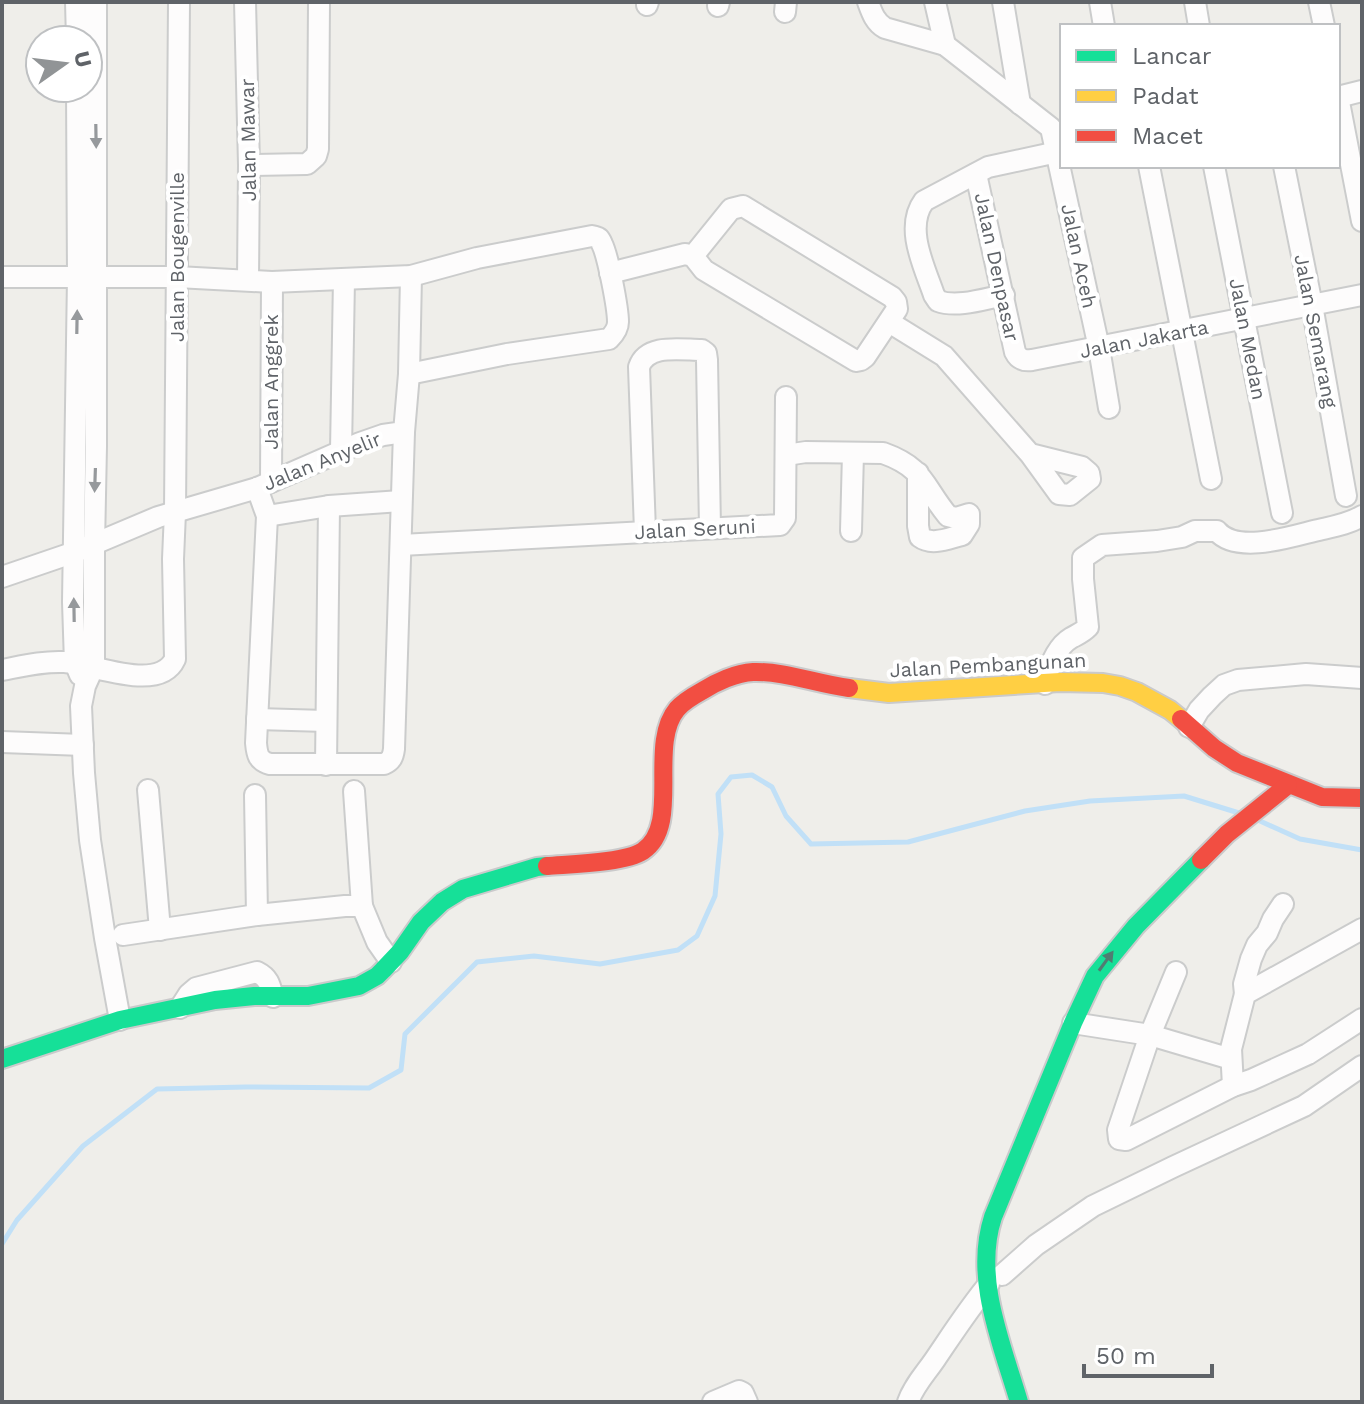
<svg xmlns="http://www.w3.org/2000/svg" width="1364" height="1404" viewBox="0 0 1364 1404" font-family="'Work Sans',sans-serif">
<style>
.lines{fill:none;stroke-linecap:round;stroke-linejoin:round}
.stream{stroke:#c1e0f7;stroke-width:5}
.street-casing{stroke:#cbcccc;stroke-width:24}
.fast-casing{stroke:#cacacb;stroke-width:22}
.slow-casing{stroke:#cacacb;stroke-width:22}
.jam-casing{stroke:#cacacb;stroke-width:22}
.street{stroke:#fdfcfc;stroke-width:20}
.fast{stroke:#16e098;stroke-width:18}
.slow{stroke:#ffcf43;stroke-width:18}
.jam{stroke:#f24e42;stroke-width:18}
.oneway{fill:#96999c}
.oneway2{fill:#507c72}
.labels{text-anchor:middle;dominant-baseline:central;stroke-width:8;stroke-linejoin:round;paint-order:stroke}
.street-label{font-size:20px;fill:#5f6368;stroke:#fff}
</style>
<rect width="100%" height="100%" fill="#efeeea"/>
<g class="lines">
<g class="stream">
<polyline points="1260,821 1300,839 1362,850"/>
<polyline points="2,1244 17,1220 83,1146 157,1089 246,1087 369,1088 401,1070 405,1034 477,962 534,956 600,964 678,950 697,936 715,896 721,834 718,794 731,777 752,775 772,787 786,816 811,844 908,842 1025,811 1090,801 1184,796 1239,813"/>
</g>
<g class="street-casing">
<g id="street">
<polyline points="76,2 77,40"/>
<polyline points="96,2 96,446 94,545 94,666 85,686 81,706 84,773 90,840 105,938 120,1020"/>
<polyline points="245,2 249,165 248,279"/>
<path d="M 868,2 C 872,13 875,22 885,28 L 945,45 L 1051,128 L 1099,348 L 1109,408"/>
<polyline points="935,2 945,45"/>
<polyline points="1003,2 1020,104"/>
<polyline points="1100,2 1104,26"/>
<polyline points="1195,2 1199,26"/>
<polyline points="1319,2 1324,26"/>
<polyline points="647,5 648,2"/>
<polyline points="718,6 719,2"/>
<polyline points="785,12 786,2"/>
<polyline points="77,88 78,277 73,602 75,663 80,675"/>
<polyline points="1338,97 1362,221"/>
<polyline points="1338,97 1362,91"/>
<polyline points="249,165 307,164 316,156 318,149 319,2"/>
<polyline points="1149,166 1211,479"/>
<polyline points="1214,166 1282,513"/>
<polyline points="1284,166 1312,305 1346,496"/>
<path d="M 976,174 L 1015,352 C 1019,360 1025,361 1032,360 L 1362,295"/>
<polyline points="610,273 685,254 693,256 731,209 743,206 892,297 896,302 897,309 865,357 861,360 856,361 704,270 693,256"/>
<path d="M 2,277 L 177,277 L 272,282 L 411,276 L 477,258 L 592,236 C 599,238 599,237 602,244 C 608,256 618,308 618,322 C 618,329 614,334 609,339 L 507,354 L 409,374"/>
<path d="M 1004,295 C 984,299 957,308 938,301 L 934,295 C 925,268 904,228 924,201 L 988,167 L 1062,151"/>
<polyline points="889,322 944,356 1030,454 1059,494 1070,495 1090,479 1089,473 1082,467 1030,454"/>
<polyline points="341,450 344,279"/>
<path d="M 786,455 L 806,452 L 883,453 C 925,468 923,486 948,516 L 956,518 L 969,514 L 969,524 L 962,535 C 949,538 932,546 920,537 L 918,526 L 918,473"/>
<polyline points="271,482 272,282"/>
<path d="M 257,488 L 267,516 L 256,743 C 257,754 258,761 270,764 L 384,764 C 391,761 393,757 394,749 L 404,432"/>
<polyline points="267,516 329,506 401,501"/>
<path d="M 645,531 L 639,367 C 647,343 681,350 702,350 L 706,353 L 707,360 L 710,528"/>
<polyline points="851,531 853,453"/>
<polyline points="401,545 780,525 785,518 786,397"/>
<polyline points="2,577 75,552 158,517 257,488 360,443 383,435 404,432 409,374 411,276"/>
<path d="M 2,670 C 23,666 43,661 64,662 C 92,663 159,694 175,659 L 173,559 L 175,512 L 179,2"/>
<path d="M 1045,684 C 1049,667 1056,647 1071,638 C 1078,634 1082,633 1088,627 L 1083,579 L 1083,558 L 1102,545 L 1157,541 L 1182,537 L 1195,531 L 1217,531 C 1236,554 1290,537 1314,531 C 1330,527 1347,525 1362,516"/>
<polyline points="257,719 326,721"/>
<polyline points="1189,727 1199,710 1212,696 1224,685 1238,680 1306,674 1362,678"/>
<polyline points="2,742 83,745"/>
<polyline points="326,765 329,506"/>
<polyline points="148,790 160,930"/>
<polyline points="354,791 362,906"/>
<polyline points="255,795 257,915"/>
<polyline points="123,935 257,915 345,906 362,906 377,942 391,962"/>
<polyline points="1176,972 1150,1035 1118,1130 1119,1139 1126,1140 1233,1086 1251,1080 1308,1054 1362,1019"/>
<polyline points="1245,994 1244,984 1251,959 1257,945 1267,933 1273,919 1283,904"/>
<path d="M 180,1008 L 189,994 L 196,988 L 257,972 C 269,978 270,985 273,997"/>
<polyline points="1073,1023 1150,1035 1231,1059"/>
<polyline points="1233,1086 1231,1049 1245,994 1362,929"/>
<polyline points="1002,1275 1036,1245 1093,1206 1173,1167 1304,1106 1362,1066"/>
<polyline points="713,1402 739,1391 743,1393 747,1402"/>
<path d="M 908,1402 C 914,1385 926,1373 936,1358 C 953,1333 969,1308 989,1284"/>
</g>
</g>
<g class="fast-casing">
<g id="fast">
<polyline points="2,1059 120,1020 215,1000 254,996 308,996 359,986 377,976 383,970 400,952 421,922 442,902 463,889 537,867 547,866"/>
<path d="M 1019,1402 C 1002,1344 973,1278 993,1217 L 1073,1023 L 1095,976 L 1136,926 L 1201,860"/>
</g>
</g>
<g class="slow-casing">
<polyline id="slow" points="849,688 889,693 1060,682 1103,683 1120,686 1137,692 1170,710 1181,719"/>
</g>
<g class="jam-casing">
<g id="jam">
<polyline points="1181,719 1214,748 1237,763 1322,797 1362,798"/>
<polyline points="1201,860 1227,834 1288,785"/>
<path d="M 547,866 C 570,864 625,863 643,851 C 682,825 647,745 677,709 C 684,701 693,696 702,691 C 716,682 736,673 753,672 C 785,671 817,684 849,688"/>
</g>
</g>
<use href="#street" class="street"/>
<use href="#fast" class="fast"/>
<use href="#slow" class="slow"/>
<use href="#jam" class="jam"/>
</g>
<defs><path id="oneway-solid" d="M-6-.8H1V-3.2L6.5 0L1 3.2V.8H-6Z" transform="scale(2)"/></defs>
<g class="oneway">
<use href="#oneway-solid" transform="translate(96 136) rotate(89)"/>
<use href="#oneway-solid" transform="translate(77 322) rotate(-89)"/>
<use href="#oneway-solid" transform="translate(95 480) rotate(92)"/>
<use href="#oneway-solid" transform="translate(74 610) rotate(-91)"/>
</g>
<use class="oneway2" href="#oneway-solid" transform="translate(1106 961) rotate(-54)"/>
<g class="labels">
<g class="street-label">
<text transform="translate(248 140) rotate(-91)">Jalan Mawar</text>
<text transform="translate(1079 256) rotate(78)">Jalan Aceh</text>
<text transform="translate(177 257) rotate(-90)">Jalan Bougenville</text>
<text transform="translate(997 267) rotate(78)">Jalan Denpasar</text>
<text transform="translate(1316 331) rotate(79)">Jalan Semarang</text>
<text transform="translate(1144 339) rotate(-11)">Jalan Jakarta</text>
<text transform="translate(1248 339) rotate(79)">Jalan Medan</text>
<text transform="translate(271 382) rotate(-90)">Jalan Anggrek</text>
<text transform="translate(322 461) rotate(-22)">Jalan Anyelir</text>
<text transform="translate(695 529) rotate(-3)">Jalan Seruni</text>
<text transform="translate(988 665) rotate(-3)">Jalan Pembangunan</text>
</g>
</g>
<rect width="1364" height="1404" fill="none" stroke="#5f6368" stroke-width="8"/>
<rect x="1060" y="24" width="280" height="144" fill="#ffffff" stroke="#bfc1c3" stroke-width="2"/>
<rect x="1076" y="50" width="40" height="12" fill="#16e098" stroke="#bfc1c3" stroke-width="2"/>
<text x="1132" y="64" font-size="24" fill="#5f6368">Lancar</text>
<rect x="1076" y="90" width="40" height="12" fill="#ffcf43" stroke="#bfc1c3" stroke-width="2"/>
<text x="1132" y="104" font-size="24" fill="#5f6368">Padat</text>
<rect x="1076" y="130" width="40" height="12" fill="#f24e42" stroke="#bfc1c3" stroke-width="2"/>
<text x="1132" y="144" font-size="24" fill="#5f6368">Macet</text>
<g transform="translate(64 64) rotate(76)"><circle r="38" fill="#ffffff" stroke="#bfc1c3" stroke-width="2"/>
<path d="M0-6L14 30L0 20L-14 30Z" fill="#919496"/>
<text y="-12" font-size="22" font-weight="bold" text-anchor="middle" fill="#5f6368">U</text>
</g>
<path d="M1084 1364v12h128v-12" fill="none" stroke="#5f6368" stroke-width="4"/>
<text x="1096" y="1364" font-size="24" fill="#5f6368" stroke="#ffffff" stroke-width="6" paint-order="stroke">50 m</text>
</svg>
